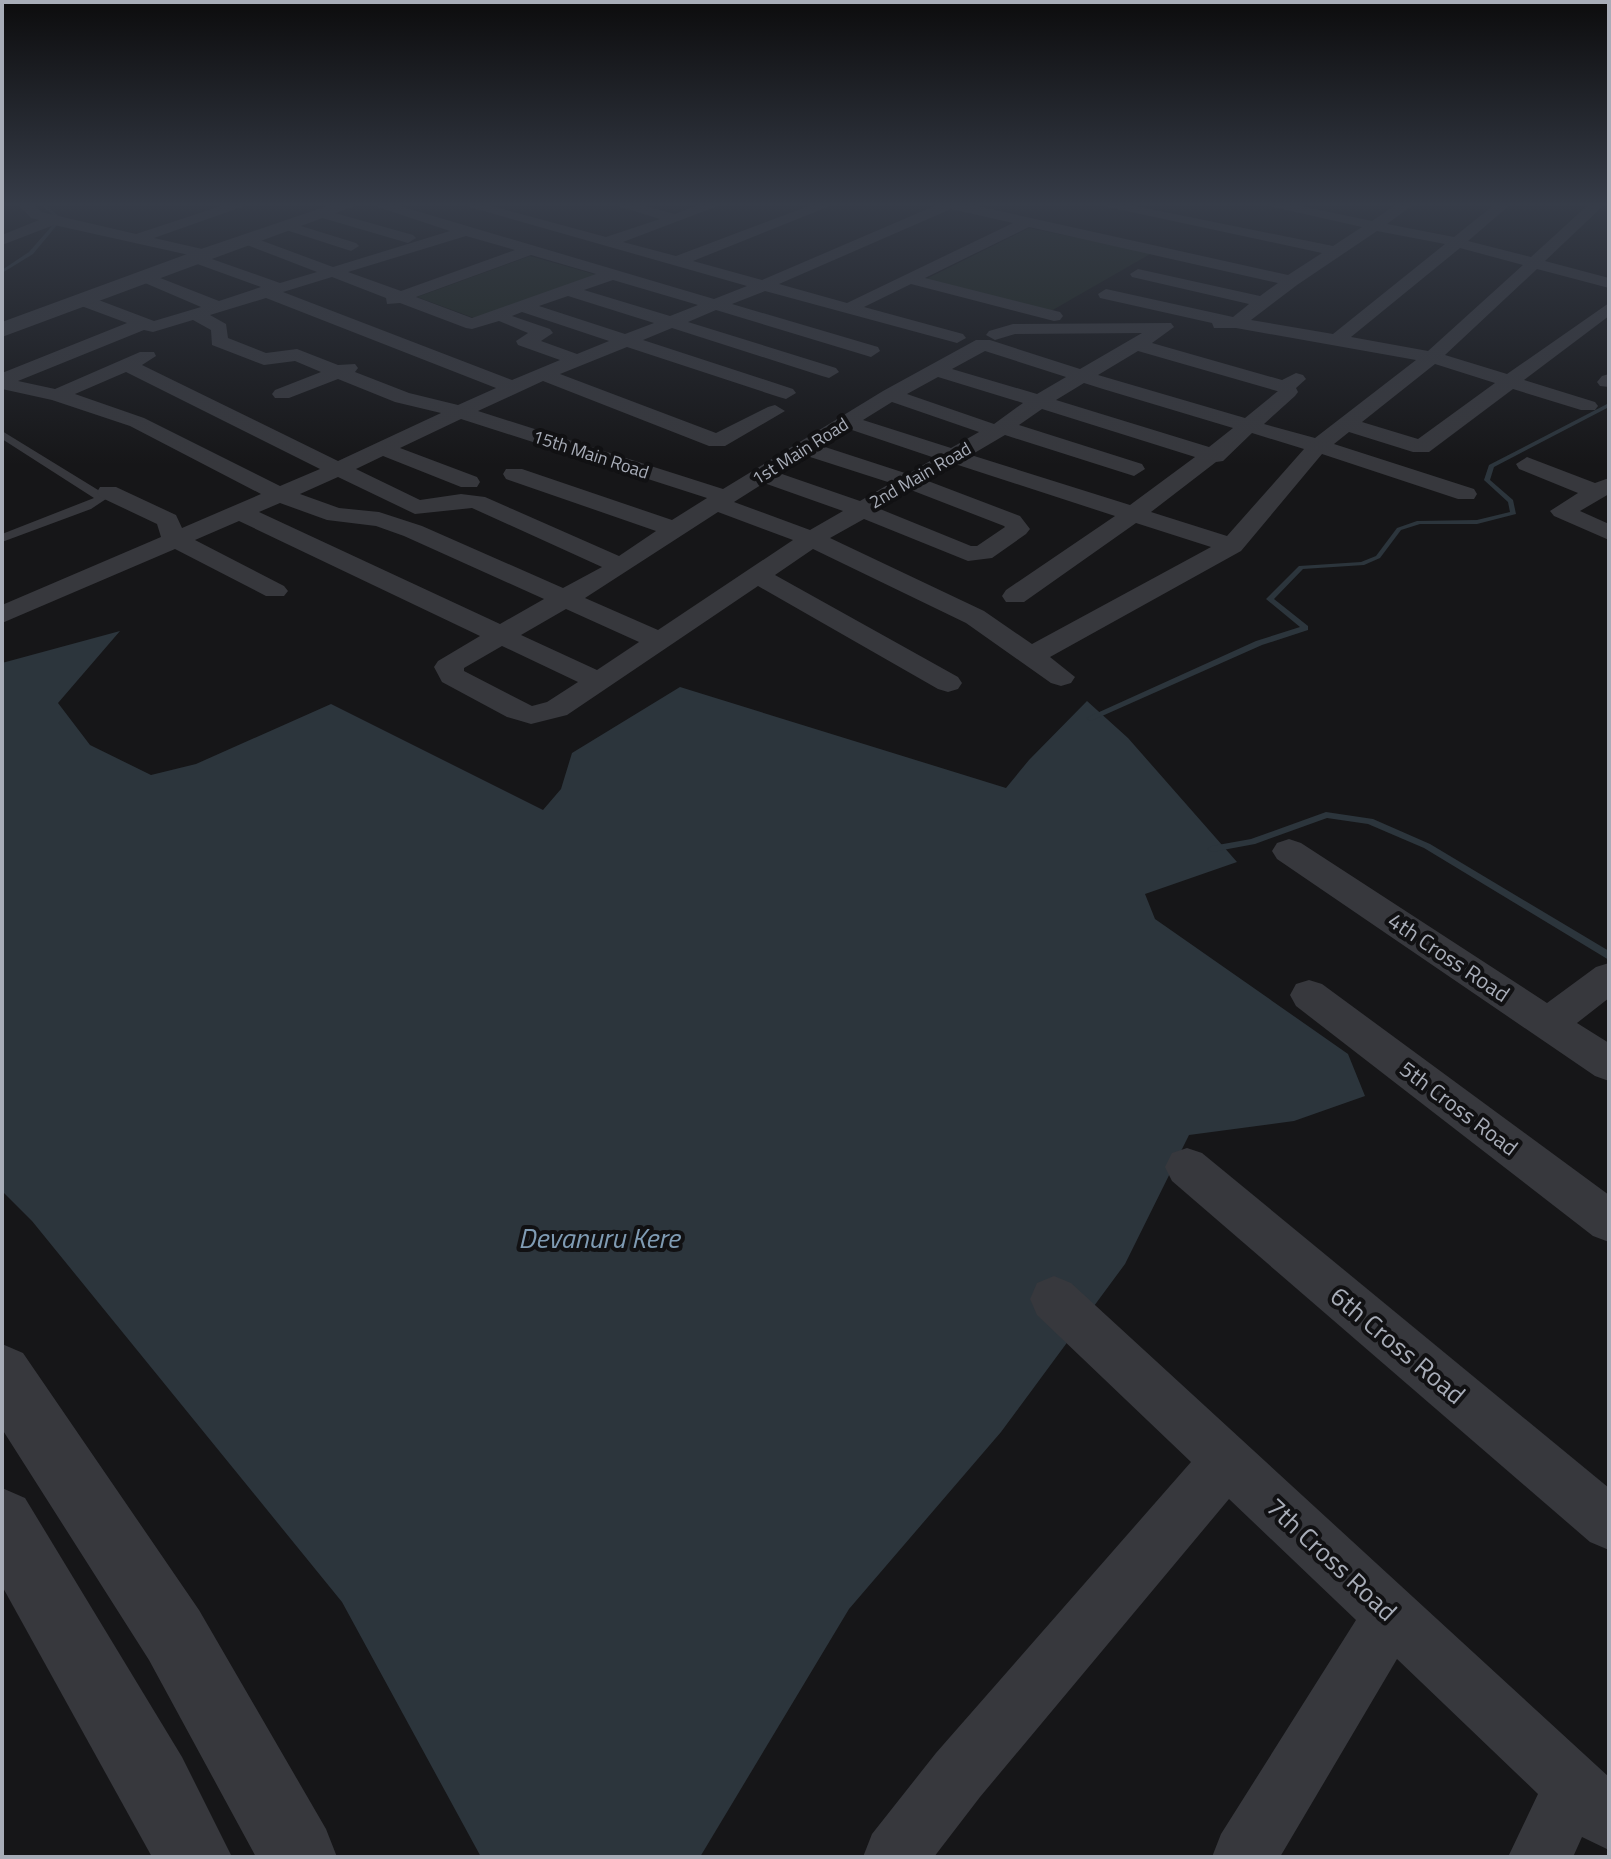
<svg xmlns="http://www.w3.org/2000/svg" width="1611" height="1859" viewBox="0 0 1611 1859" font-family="'Titillium Web',sans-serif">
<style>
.green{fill:#1e261f}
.water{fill:#2c353c}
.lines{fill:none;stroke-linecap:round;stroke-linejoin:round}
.stream{fill:#2c353c;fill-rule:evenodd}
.service{fill:#37383d;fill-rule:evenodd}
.minor{fill:#37383d;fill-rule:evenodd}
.tertiary{fill:#37383d;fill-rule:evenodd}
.labels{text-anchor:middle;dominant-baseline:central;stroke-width:8;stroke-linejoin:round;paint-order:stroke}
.far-street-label{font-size:18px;fill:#a8adb8;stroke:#111113}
.street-label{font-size:22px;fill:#a8adb8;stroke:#111113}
.near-street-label{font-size:26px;fill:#a8adb8;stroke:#111113}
.near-water-label{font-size:28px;font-style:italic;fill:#7f9bb3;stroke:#111113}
</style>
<rect width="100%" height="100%" fill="#161618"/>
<g class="green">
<polygon points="1029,228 1152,253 1051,311 926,279"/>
<polygon points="530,256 597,275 474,318 417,297"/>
</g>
<polygon class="water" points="120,631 58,703 90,745 151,775 196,764 331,704 543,810 561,789 572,753 680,687 1006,788 1029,760 1087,701 1128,738 1237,862 1145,894 1155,919 1348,1054 1365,1096 1294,1121 1189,1135 1125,1264 1001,1432 849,1609 700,1857 481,1857 342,1602 32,1221 2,1191 2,663"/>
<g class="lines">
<g class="stream">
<polygon points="45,204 62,219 33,254 2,273 2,270 29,252 58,219 40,204"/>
<polygon points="1609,403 1609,407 1494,467 1490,480 1513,500 1516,514 1477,524 1420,524 1401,530 1380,558 1364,565 1303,569 1274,599 1308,626 1308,630 1262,645 1093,720 1090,721 1086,718 1256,641 1300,627 1266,599 1299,566 1361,562 1376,556 1397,528 1417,521 1477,520 1510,512 1508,502 1484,480 1489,465"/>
<polygon points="1326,812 1373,819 1430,844 1609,951 1609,960 1424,848 1368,824 1327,818 1255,844 1212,852 1207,849 1212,846 1251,839"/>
</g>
<polygon class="service" points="2,431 103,493 106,499 91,509 2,542 2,534 94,498 2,439"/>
<g class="minor">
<path d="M 18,204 L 34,204 L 41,212 L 136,234 L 227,204 L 250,204 L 154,238 L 211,251 L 213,254 L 209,258 L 280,283 L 317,272 L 242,243 L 242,237 L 252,237 L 333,267 L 450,231 L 369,204 L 393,204 L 714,299 L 747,286 L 459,204 L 484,204 L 606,237 L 660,219 L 611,204 L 638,204 L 675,214 L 701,204 L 723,204 L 623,242 L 676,256 L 814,204 L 835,204 L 693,261 L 762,280 L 939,204 L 968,204 L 1288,275 L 1322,253 L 1094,204 L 1125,204 L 1333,246 L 1362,227 L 1260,204 L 1291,204 L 1372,221 L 1397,204 L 1414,204 L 1387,224 L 1454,237 L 1495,204 L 1511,204 L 1468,241 L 1531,257 L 1589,204 L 1605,204 L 1545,261 L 1609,278 L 1609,288 L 1537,269 L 1445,355 L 1507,374 L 1609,303 L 1609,316 L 1524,380 L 1595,402 L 1598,406 L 1595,410 L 1581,410 L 1513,389 L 1429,452 L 1413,452 L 1349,432 L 1334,444 L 1474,489 L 1477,494 L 1474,499 L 1458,499 L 1322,454 L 1241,551 L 1050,657 L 1075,677 L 1071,683 L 1061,686 L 1051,683 L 966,623 L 813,549 L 775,575 L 958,677 L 962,683 L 958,689 L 948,692 L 938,689 L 758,586 L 567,715 L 531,724 L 521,721 L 507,717 L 442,682 L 434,667 L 438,661 L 480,636 L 239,521 L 195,540 L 284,586 L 288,591 L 284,596 L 266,596 L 175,549 L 2,623 L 2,605 L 161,537 L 157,524 L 100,497 L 97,492 L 100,487 L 116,487 L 176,515 L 182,528 L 261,494 L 130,426 L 52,400 L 2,389 L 2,373 L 127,323 L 76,304 L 73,300 L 76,296 L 88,296 L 154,321 L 201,307 L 138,280 L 136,277 L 138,274 L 150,274 L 219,301 L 261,287 L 189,261 L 189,255 L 54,225 L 2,245 L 2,235 L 39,220 L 31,218 ZM 951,209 L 1013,223 L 847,303 L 779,284 ZM 1029,227 L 1278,283 L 1260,296 L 1138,269 L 1130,274 L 1132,277 L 1249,304 L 1233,317 L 1106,289 L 1098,294 L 1100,298 L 1212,323 L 1214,328 L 1236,328 L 1416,360 L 1315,438 L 1264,424 L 1295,396 L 1298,392 L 1296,388 L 1306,379 L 1303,375 L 1296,373 L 1282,380 L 1152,343 L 1174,327 L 1171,323 L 1013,324 L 989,331 L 986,335 L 995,340 L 1015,334 L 1142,333 L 1080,369 L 990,340 L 976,340 L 883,391 L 723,489 L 478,411 L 543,381 L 709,446 L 725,446 L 785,411 L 775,405 L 768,407 L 716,433 L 560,374 L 627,347 L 779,397 L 786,399 L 796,393 L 793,389 L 643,340 L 672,328 L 822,376 L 829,378 L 839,372 L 836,368 L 688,322 L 716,310 L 871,357 L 880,351 L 878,347 L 732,304 L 765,291 L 957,343 L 966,338 L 963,334 L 864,307 L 911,284 L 1054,321 L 1060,320 L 1063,316 L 1060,312 L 925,278 ZM 1377,231 L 1445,244 L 1333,334 L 1251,320 L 1297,285 ZM 466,236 L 515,250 L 401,291 L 348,272 ZM 1460,248 L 1523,265 L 1428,351 L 1351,337 ZM 531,255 L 596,274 L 472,318 L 416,297 ZM 332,277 L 386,298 L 387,304 L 400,303 L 466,328 L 472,329 L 499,321 L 528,333 L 516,341 L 518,345 L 560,360 L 512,380 L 283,292 ZM 613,280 L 698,305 L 670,316 L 584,290 ZM 568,296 L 654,323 L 625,334 L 539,306 ZM 266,298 L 496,388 L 458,405 L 409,393 L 355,372 L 358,368 L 355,364 L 338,365 L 297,349 L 266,353 L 228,338 L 226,324 L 210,315 ZM 522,312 L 609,341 L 577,354 L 541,341 L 553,333 L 550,329 L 512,316 ZM 193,320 L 211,330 L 212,345 L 264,365 L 295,361 L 321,372 L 275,390 L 272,394 L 275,398 L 289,398 L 338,379 L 395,402 L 441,413 L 338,461 L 142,365 L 156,356 L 154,352 L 140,352 L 55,389 L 18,381 L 144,330 L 153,332 ZM 985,351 L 1066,377 L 1037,394 L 952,369 ZM 1138,351 L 1277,391 L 1278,391 L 1245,418 L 1098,375 ZM 1435,364 L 1495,383 L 1418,439 L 1362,422 ZM 126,372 L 320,469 L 280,486 L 144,418 L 75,394 ZM 938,377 L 1023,403 L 994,424 L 907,394 ZM 1084,383 L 1103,389 L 1233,428 L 1209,447 L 1056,400 ZM 892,402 L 979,432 L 951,448 L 863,420 ZM 1042,409 L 1195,457 L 1130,505 L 971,455 L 1005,435 L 1134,476 L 1145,469 L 1142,464 L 1019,425 ZM 461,419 L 707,498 L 672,520 L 522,469 L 506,469 L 503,474 L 506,479 L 656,531 L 619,556 L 485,497 L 461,494 L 420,500 L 356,469 L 383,456 L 461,487 L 477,487 L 480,482 L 477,477 L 400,448 ZM 849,429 L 935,458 L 908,474 L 822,446 ZM 1252,433 L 1304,449 L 1227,536 L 1151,512 L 1216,462 L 1223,461 ZM 807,456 L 891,483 L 860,501 L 779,473 ZM 955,464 L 1115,516 L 1006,590 L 1002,596 L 1006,602 L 1024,602 L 1136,523 L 1211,547 L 1032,644 L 984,611 L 830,538 L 864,519 L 968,561 L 992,558 L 1026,534 L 1030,529 L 1020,516 L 928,481 ZM 338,477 L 415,514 L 472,508 L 602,567 L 563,588 L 422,526 L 379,512 L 339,508 L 300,494 ZM 764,483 L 843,511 L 810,530 L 734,502 ZM 911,490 L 1004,526 L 1005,527 L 977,546 L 971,546 L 880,509 ZM 280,503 L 327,520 L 376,526 L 404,536 L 544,599 L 500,624 L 259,512 ZM 718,512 L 793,540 L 658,630 L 585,598 ZM 566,609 L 639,642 L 597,670 L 521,635 ZM 502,646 L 578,682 L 547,702 L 532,706 L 464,671 L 464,668 Z"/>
<polygon points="324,210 413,235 416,238 408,243 319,217 317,214"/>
<polygon points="288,222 356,243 359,246 351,251 283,229 283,223"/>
<polygon points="1609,374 1609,387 1600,386 1597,382 1602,376"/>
<polygon points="1527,457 1595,483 1609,478 1609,494 1580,511 1609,524 1609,540 1554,516 1550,511 1578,493 1519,469 1516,464"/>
<polygon points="1289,839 1301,843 1547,1003 1596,967 1609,963 1609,998 1577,1023 1609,1043 1609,1081 1595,1076 1277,859 1272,851 1277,843"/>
<polygon points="1309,980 1322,984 1609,1195 1609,1242 1593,1236 1296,1006 1290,995 1296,984"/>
<polygon points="1187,1148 1202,1153 1609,1488 1609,1550 1590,1542 1172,1181 1165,1167 1172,1153"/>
<polygon points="1054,1276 1071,1283 1609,1777 1609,1850 1582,1837 1573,1857 1508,1857 1538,1794 1397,1659 1280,1857 1212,1857 1221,1834 1356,1620 1229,1499 980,1797 934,1857 863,1857 872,1834 936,1753 1191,1462 1037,1315 1030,1299 1037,1283"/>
</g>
<g class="tertiary">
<polygon points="333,204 360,204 2,337 2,322 198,250"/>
<polygon points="2,1344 23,1353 199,1610 326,1829 337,1857 256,1857 149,1660 2,1429"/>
<polygon points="2,1488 25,1498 182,1757 232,1857 152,1857 2,1586"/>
</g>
</g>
<linearGradient id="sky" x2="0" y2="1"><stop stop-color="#0c0c0d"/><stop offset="0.44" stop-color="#363c48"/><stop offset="1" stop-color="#363c48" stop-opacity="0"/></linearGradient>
<rect width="1611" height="465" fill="url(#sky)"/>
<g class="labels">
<g class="far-street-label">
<text transform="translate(800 451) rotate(-32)">1st Main Road</text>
<text transform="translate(591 454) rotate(18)">15th Main Road</text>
<text transform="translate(920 475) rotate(-30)">2nd Main Road</text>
</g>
<g class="street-label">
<text transform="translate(1449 957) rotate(34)">4th Cross Road</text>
<text transform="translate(1459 1108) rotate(37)">5th Cross Road</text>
</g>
<g class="near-street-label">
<text transform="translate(1398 1345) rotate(40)">6th Cross Road</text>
<text transform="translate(1332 1559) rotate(43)">7th Cross Road</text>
</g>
<g class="near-water-label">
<text x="599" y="1237">Devanuru Kere</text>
</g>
</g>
<rect width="1611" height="1859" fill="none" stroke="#a8adb8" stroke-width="8"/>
</svg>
